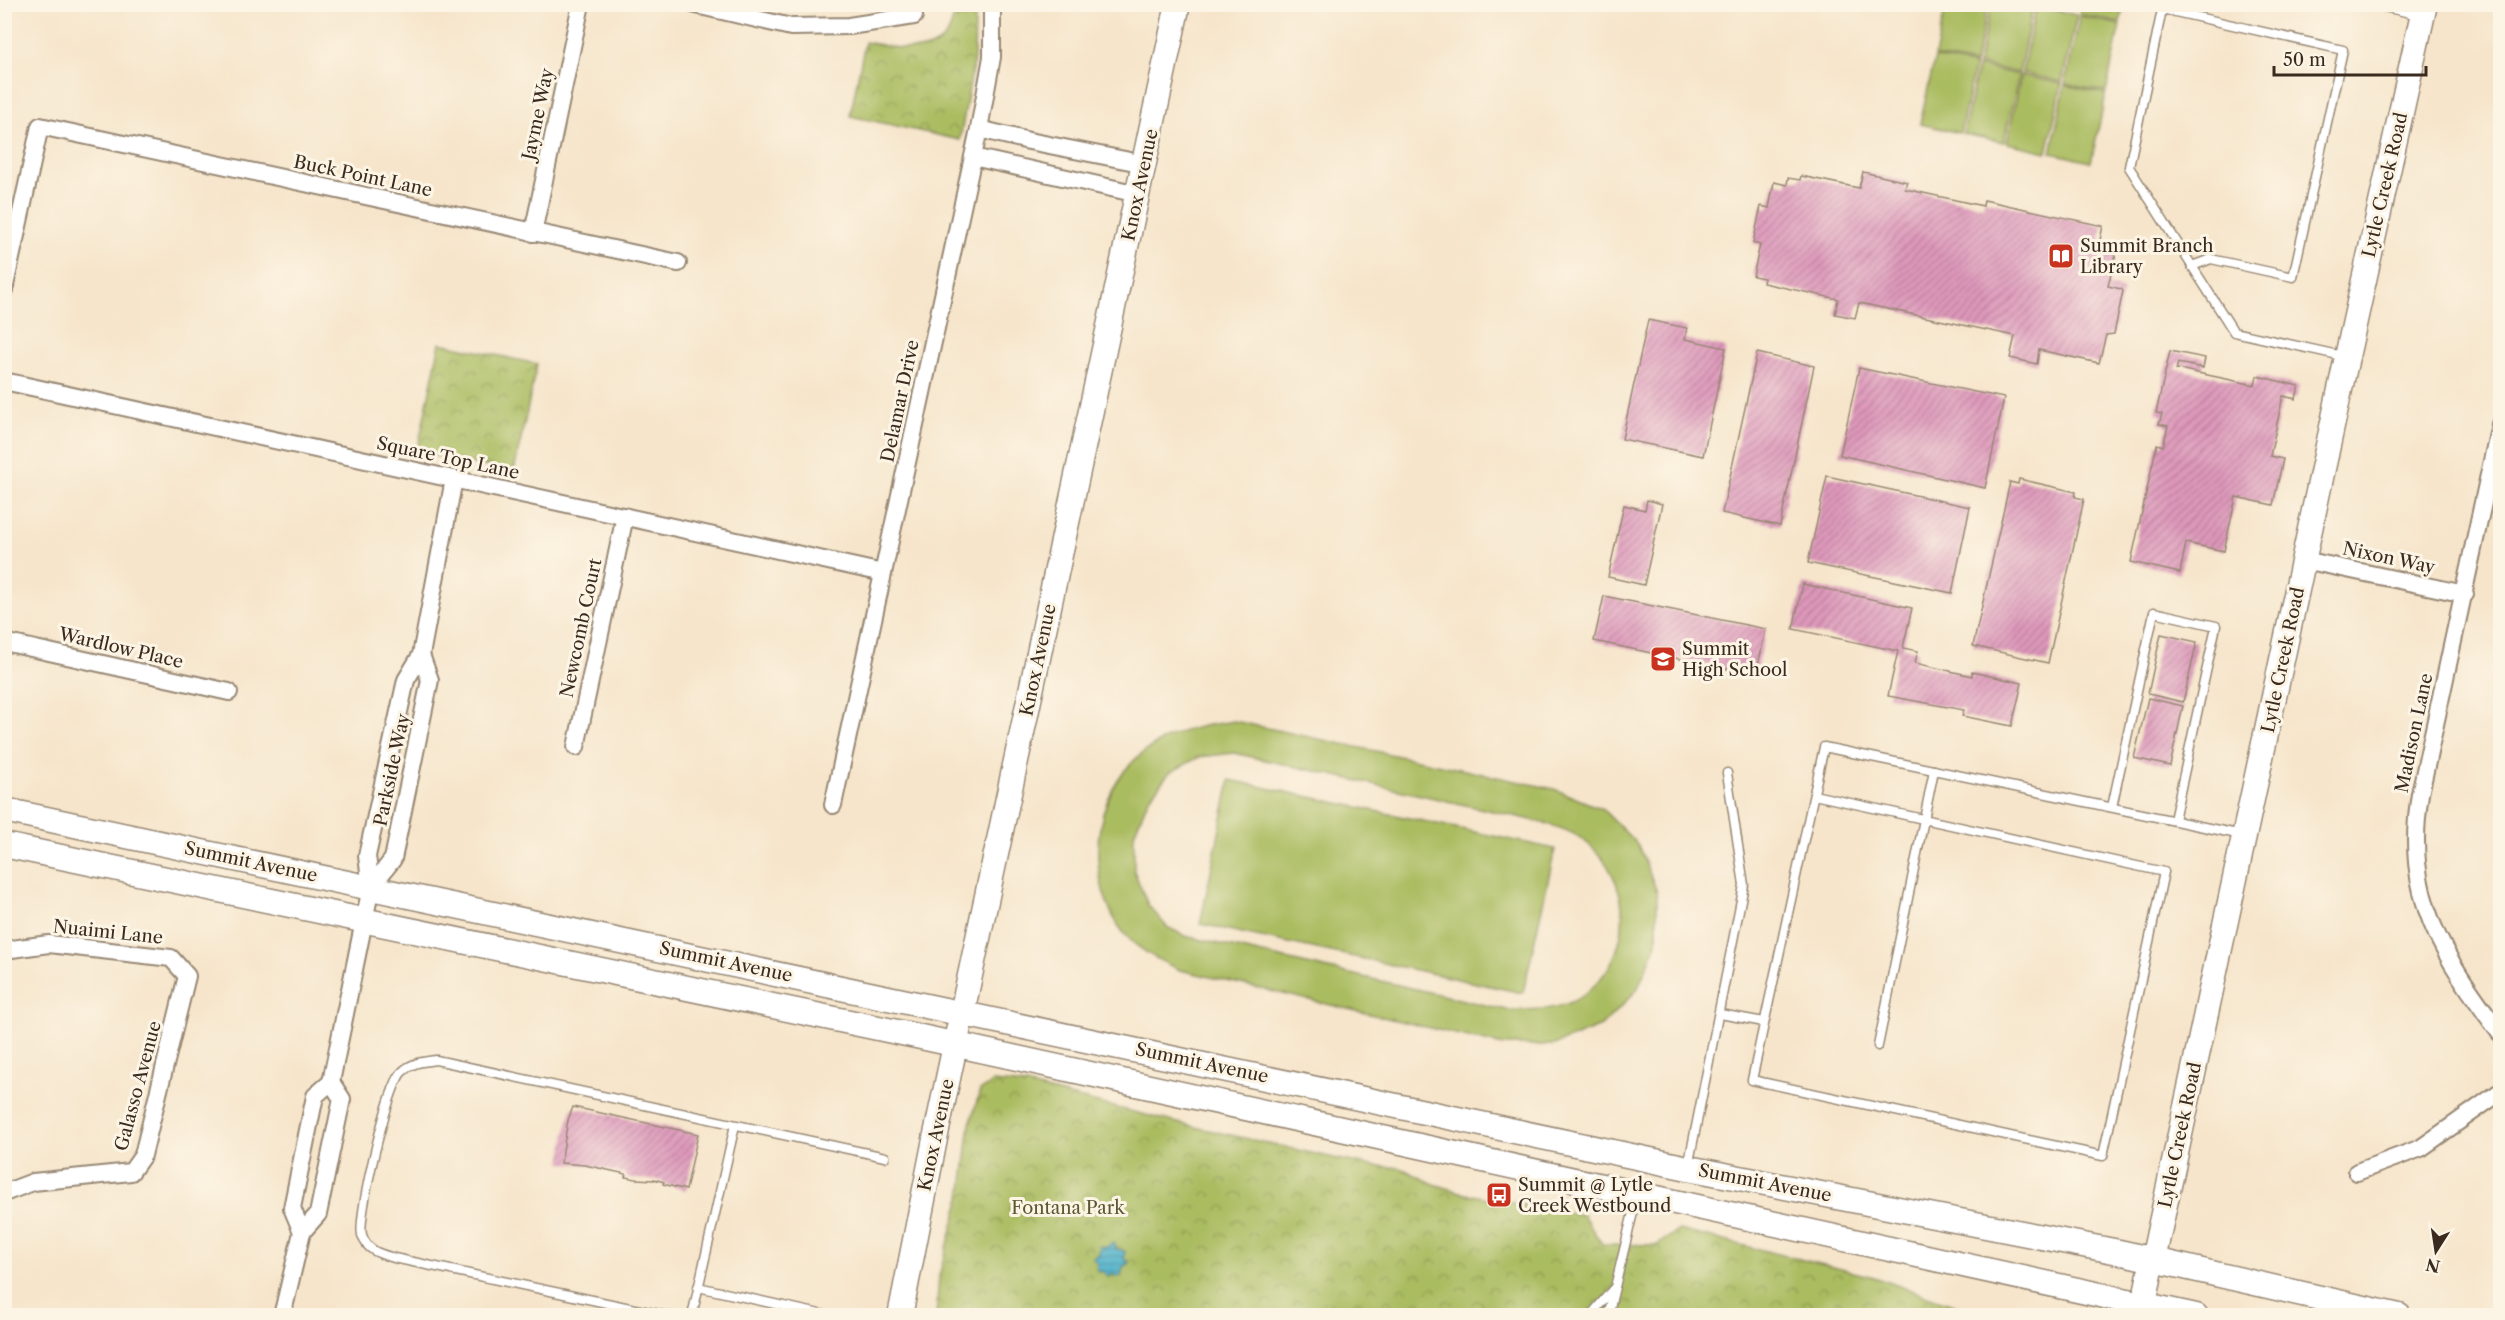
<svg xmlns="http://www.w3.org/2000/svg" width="2505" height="1320" viewBox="0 0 2505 1320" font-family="'Libre Caslon Text',serif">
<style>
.park{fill:url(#park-crowns);stroke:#72733f;stroke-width:1.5}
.garden{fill:#aabc60;stroke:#72733f;stroke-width:1.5;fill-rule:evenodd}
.water{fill:url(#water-rules);stroke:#446e74;stroke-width:1.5}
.building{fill:url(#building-hatch)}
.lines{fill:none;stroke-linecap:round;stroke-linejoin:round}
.lane-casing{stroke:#988874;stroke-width:11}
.street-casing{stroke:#988874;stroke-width:20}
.secondary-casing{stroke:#988874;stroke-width:27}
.lane{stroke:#fff;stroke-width:8}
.street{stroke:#fff;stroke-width:16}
.secondary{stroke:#fff;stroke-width:24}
.labels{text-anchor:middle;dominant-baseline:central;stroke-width:6;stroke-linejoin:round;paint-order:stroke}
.street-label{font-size:18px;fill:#3b2a1e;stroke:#fcf5e5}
.poi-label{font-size:18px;fill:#3b2a1e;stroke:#fcf5e5;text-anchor:start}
.park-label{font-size:18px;fill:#5c5632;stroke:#fcf5e5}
</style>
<defs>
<pattern id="park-crowns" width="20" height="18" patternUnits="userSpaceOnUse" patternTransform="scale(1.5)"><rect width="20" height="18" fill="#aabc60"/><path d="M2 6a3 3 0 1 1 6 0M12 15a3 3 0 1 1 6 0" fill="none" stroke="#8c994f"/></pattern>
<pattern id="water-rules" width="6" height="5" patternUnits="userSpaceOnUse" patternTransform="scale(1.5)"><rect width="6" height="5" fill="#4cb1cb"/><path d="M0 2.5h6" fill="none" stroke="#4090a4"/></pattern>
<pattern id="building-hatch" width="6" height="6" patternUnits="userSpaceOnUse" patternTransform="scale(1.5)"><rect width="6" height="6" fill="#de98bb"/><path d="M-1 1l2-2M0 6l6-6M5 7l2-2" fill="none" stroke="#b57c97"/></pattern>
</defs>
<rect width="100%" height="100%" fill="#fcf5e5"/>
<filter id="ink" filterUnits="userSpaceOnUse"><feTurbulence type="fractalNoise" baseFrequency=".0167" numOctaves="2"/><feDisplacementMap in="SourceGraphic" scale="12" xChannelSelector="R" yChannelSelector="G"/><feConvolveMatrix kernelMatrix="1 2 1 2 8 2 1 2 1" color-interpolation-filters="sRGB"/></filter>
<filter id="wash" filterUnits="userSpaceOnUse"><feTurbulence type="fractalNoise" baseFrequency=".008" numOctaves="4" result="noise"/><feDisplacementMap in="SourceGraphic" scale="24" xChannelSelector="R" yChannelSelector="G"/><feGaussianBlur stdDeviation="1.35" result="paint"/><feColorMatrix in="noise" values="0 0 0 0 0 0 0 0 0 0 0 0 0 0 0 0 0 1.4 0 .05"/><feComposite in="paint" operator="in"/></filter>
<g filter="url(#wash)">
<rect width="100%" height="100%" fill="#f6e5cb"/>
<g class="park">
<path d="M 975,17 L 974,60 L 960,140 L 850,116 L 865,42 C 897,47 945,64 953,18 Z"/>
<polygon points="440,343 537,364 514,472 417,452"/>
<polygon points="993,1082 1026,1085 1186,1125 1343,1160 1368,1165 1401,1168 1434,1184 1466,1194 1583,1215 1602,1244 1657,1245 1679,1230 1874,1277 1961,1308 2002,1315 936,1316 939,1276 961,1197 970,1124 980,1091"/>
</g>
<g class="garden">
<polygon points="2028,4 2033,6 2019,73 1978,64 1991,5"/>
<polygon points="1946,5 1988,5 1975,64 1935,56"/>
<polygon points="2081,5 2124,5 2120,23 2079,14"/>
<polygon points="2036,6 2077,15 2062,82 2022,73"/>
<polygon points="2080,16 2120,25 2106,92 2065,84"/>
<polygon points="1935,57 1975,66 1960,133 1920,124"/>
<polygon points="1978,66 2019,75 2004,142 1963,134"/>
<polygon points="2021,75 2062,84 2047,152 2007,143"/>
<polygon points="2065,85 2106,94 2091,162 2051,153"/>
<path d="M 1234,721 L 1554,789 L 1602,809 L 1638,845 L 1657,892 L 1657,943 L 1637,990 L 1601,1026 L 1554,1045 L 1503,1045 L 1180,970 C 1157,960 1132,947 1118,925 C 1082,867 1094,779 1156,744 C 1180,729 1206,725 1234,721 ZM 1234,753 L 1545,823 C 1556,827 1572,831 1582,839 C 1636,878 1636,957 1582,996 C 1560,1011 1533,1010 1507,1010 L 1185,936 L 1167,927 L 1148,905 L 1134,871 L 1134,834 L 1148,800 L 1169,773 L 1199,757 Z"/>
<polygon points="1230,780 1555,849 1523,993 1200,924"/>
</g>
<polygon class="water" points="1113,1243 1117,1249 1125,1251 1124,1258 1129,1263 1123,1267 1121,1275 1117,1277 1113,1274 1108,1277 1104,1272 1097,1271 1097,1264 1093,1258 1099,1254 1100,1246 1107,1247"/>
<g id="blocks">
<g class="building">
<polygon points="1863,172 1907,182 1905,189 1983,206 1984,200 2103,226 2098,249 2116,253 2108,286 2121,289 2123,291 2114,334 2106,335 2099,363 2039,350 2037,364 2010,358 2015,336 1859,303 1855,318 1835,314 1838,299 1763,283 1764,278 1753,276 1760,245 1753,243 1761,206 1769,208 1774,182 1787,185 1788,178 1800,180 1801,176 1859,188"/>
<polygon points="1648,320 1687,328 1685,339 1726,348 1703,456 1622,439"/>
<polygon points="2170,351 2205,358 2203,368 2178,363 2176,370 2179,369 2255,385 2257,376 2299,386 2296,399 2283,396 2270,456 2283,459 2273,505 2236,497 2224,551 2186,543 2180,573 2131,562 2157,444 2163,446 2168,426 2159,424 2162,414 2156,413"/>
<polygon points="1757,353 1814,366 1780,526 1722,513"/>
<polygon points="1859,368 2004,398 1985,488 1840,455"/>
<polygon points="1827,476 1970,507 1952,593 1808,563"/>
<polygon points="2019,479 2076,492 2075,497 2084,499 2048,663 1973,646 2010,482 2018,484"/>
<polygon points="1647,500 1662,504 1644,585 1608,577 1624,505 1645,510"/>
<polygon points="1803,584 1912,608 1903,648 1918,651 1915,663 1972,676 1972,672 2022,683 2012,726 1962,716 1964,710 1888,696 1898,651 1793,629"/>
<polygon points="1604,596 1766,629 1756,675 1594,641"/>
<polygon points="2161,634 2197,642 2183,702 2148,694"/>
<polygon points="2148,698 2183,706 2170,766 2134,758"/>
<polygon points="573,1107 698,1134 686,1190 663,1184 664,1182 654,1179 654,1180 636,1179 625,1177 626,1174 585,1165 561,1163 568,1120"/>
</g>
</g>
</g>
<g filter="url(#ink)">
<use href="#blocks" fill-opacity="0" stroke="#988874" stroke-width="1.5"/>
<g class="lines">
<g class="lane-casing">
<g id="lane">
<polyline points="2371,4 2419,15"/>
<polyline points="2163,5 2129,167 2234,332 2347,357"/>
<polyline points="2162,9 2343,50 2293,277 2211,259 2192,266"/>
<polyline points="1814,795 2164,872 2103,1156 1752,1080 1824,747 2242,835"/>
<polyline points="2112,807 2154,612 2216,626 2174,820"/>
<polyline points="1720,1014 1764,1022"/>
<polyline points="1878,1046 1934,770"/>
<polyline points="1688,1167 1744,885 1727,773"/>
<polyline points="698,1287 829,1316"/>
<path d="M 668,1316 L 394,1258 C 380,1254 367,1251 362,1235 C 357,1217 388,1086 402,1072 C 412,1062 423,1062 436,1060 L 885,1157"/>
<polyline points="692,1316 735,1125"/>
<polyline points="1590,1316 1613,1289"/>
<polyline points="1608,1316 1637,1196"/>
</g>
</g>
<g class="street-casing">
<g id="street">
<polyline points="692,4 791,27 849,26 914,16"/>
<polyline points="979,129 1029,141 1145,164"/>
<polyline points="973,157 1138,194"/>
<polyline points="533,233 581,4"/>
<polyline points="4,290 40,126 678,263"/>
<polyline points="4,381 883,573"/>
<path d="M 2500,424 L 2420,794 C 2403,898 2442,954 2500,1033"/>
<polyline points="2304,560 2465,594"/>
<polyline points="4,642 229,692"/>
<polyline points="576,747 625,516"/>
<polyline points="833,805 979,129 992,57 992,4"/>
<polyline points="371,887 393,859 430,680 421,655"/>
<polyline points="4,950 49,944 171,958 187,976 143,1155 131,1172 33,1182 4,1193"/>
<polyline points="2357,1172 2421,1148 2500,1092"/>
<polyline points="302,1232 292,1208 315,1096 331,1082 371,887 367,856 406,680 421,655 454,479"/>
<polyline points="282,1316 302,1232 318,1214 342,1099 331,1082"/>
</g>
</g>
<g class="secondary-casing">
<g id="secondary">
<polyline points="4,810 1688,1168 2119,1252 2399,1316"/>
<polyline points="4,845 921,1037 2196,1316"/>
<polyline points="900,1316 935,1139 1178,4"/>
<polyline points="2141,1316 2347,357 2425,4"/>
</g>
</g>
<use href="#lane" class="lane"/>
<use href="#street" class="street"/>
<use href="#secondary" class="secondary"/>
</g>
</g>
<defs>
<g id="library-square" transform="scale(1.35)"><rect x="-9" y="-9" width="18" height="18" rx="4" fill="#c8321e" stroke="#fcf5e5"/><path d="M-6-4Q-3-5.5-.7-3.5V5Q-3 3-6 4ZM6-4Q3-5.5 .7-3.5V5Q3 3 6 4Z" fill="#fff"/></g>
<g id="school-square" transform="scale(1.35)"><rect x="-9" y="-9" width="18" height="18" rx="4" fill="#c8321e" stroke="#fcf5e5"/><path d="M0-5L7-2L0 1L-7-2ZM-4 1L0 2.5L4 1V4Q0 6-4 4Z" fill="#fff"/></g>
<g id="bus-square" transform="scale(1.35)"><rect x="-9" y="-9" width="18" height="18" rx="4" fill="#c8321e" stroke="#fcf5e5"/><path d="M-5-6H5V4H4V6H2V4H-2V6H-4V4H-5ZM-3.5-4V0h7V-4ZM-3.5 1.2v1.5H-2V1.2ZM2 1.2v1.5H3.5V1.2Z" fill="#fff"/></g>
</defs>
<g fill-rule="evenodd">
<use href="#library-square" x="2061" y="256"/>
<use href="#school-square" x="1663" y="659"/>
<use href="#bus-square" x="1499" y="1195"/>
</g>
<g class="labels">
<g class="street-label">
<text transform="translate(538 114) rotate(-78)">Jayme Way</text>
<text transform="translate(363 176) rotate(12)">Buck Point Lane</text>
<text transform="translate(1140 185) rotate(-78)">Knox Avenue</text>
<text transform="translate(2385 185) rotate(-77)">Lytle Creek Road</text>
<text transform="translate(900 401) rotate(-78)">Delamar Drive</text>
<text transform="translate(448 458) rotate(12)">Square Top Lane</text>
<text transform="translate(2389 558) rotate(12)">Nixon Way</text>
<text transform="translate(581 628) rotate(-78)">Newcomb Court</text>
<text transform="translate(121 648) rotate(13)">Wardlow Place</text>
<text transform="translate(1038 660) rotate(-78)">Knox Avenue</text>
<text transform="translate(2283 660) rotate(-78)">Lytle Creek Road</text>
<text transform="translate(2414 733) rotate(-78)">Madison Lane</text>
<text transform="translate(392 770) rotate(-78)">Parkside Way</text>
<text transform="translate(251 862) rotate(12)">Summit Avenue</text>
<text transform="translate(108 932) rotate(6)">Nuaimi Lane</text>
<text transform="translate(726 962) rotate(12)">Summit Avenue</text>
<text transform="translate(1202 1063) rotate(12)">Summit Avenue</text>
<text transform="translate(138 1086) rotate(-75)">Galasso Avenue</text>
<text transform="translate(936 1135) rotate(-78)">Knox Avenue</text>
<text transform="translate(2180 1135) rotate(-78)">Lytle Creek Road</text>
<text transform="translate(1765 1183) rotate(11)">Summit Avenue</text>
</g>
<g class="poi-label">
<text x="2080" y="246">Summit Branch<tspan x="2080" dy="21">Library</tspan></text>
<text x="1682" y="649">Summit<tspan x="1682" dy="21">High School</tspan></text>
<text x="1518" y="1185">Summit @ Lytle<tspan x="1518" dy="21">Creek Westbound</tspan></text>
</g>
<g class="park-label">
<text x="1068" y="1208">Fontana Park</text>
</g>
</g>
<rect width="2505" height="1320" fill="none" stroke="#fcf5e5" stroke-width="24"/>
<g transform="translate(2436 1251) rotate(192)" stroke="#fcf5e5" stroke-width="4.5" paint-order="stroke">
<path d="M0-4.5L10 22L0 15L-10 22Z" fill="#3b2a1e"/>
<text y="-9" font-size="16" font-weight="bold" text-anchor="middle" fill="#3b2a1e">N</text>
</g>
<path d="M2274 66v9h152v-9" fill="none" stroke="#3b2a1e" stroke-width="3"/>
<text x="2283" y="66" font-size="18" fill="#3b2a1e" stroke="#fcf5e5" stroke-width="4.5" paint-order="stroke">50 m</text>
</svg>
